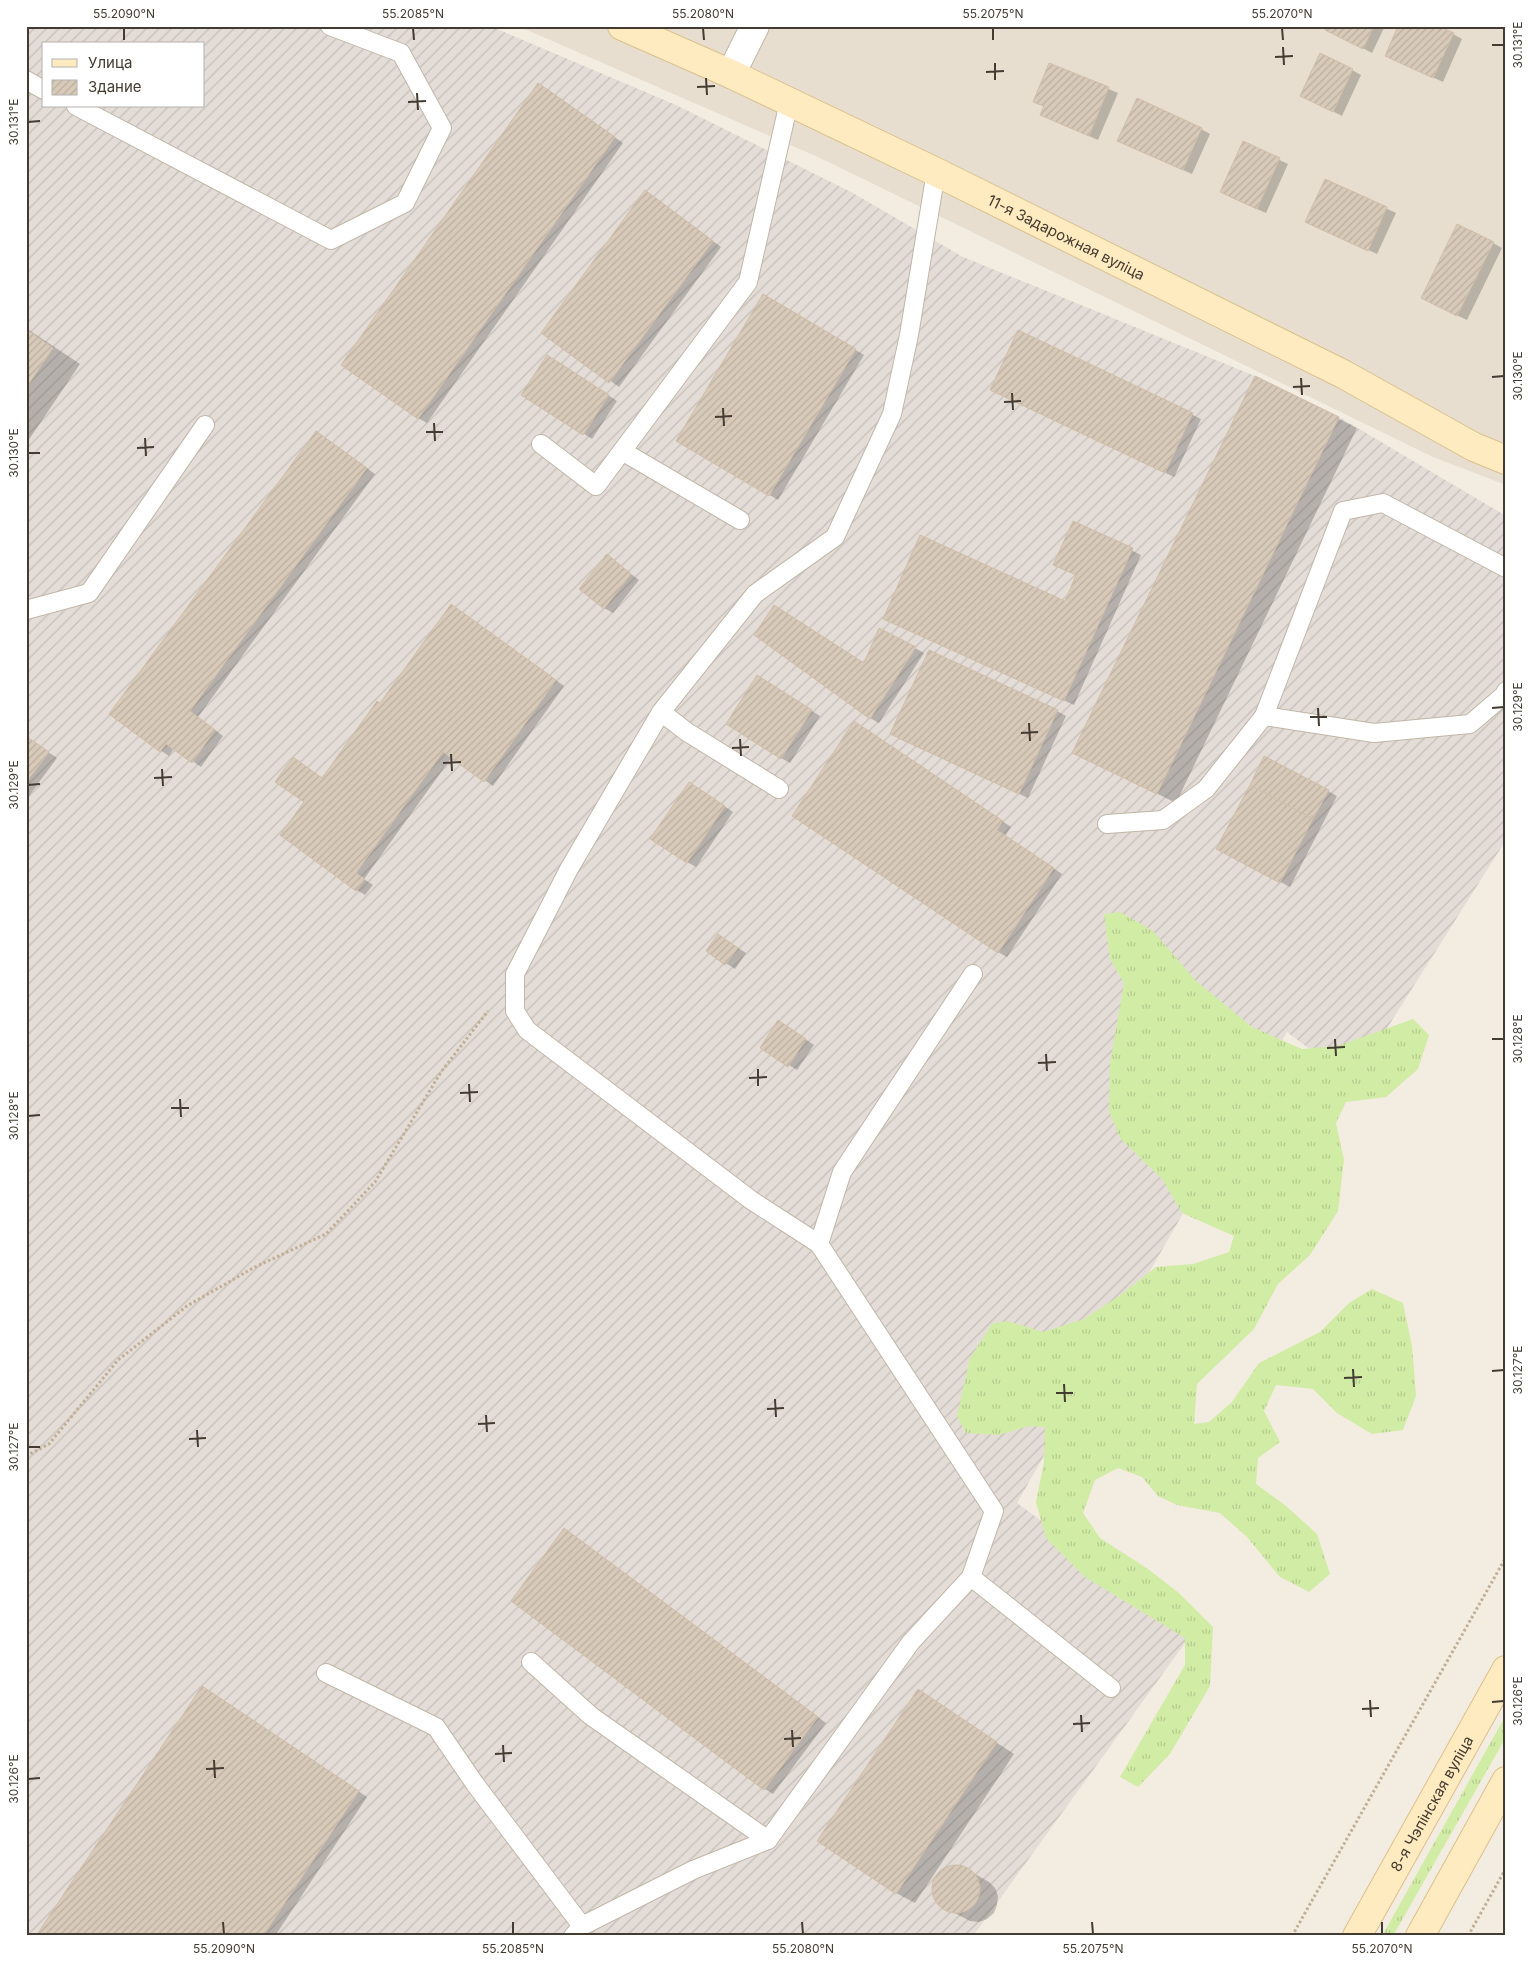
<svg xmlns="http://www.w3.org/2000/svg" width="1532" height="1962" viewBox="0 0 1532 1962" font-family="Inter,sans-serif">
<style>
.residential{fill:#e7decf}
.industrial{fill:url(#industrial-furrows);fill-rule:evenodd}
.grass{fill:url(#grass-tufts)}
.shadow{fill:#0003}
.building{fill:url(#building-hatch);stroke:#d1bea8}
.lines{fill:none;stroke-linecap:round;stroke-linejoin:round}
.lane-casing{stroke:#c1b6a6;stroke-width:20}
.street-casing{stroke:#c1b6a6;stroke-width:30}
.secondary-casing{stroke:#dac18e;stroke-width:30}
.path{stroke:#c2ae93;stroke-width:3;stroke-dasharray:2.5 2.5;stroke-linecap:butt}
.lane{stroke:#fff;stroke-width:18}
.street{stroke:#fff;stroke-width:28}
.secondary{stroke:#ffebbf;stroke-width:28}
.ticks{fill:none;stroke:#443c32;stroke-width:2}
.labels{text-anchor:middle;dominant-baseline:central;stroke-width:5;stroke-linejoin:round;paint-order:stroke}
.street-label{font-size:15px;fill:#443c32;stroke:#fff}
.neatline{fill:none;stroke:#443c32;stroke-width:2}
.ticks-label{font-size:12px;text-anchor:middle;fill:#443c32}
</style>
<defs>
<pattern id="industrial-furrows" width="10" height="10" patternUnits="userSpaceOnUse" patternTransform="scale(1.25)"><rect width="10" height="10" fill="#e4ddd7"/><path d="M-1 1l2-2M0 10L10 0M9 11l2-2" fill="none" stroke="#c5bfb9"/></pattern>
<pattern id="grass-tufts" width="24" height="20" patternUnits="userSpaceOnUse" patternTransform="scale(1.25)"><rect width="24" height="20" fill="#d1eca5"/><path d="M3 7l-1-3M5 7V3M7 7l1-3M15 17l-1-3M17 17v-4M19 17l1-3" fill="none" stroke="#b5cb8e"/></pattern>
<pattern id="building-hatch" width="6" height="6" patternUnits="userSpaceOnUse" patternTransform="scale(1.25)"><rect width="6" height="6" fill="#d8cab9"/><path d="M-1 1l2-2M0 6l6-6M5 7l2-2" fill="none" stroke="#bbaea0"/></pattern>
</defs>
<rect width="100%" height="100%" fill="#f3ece1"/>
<polygon class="residential" points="518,26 1506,26 1506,485 1433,457 818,157"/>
<path class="industrial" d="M 26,26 L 490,26 L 676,105 L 851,192 L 963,257 L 1255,376 L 1339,417 L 1506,516 L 1506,840 L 1353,1082 L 1287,1032 L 1017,1503 L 1193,1632 L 973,1936 L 26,1936 ZM 44,44 L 204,44 L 204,106 L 44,106 Z"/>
<g class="grass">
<polygon points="1120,912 1153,931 1196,981 1252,1027 1302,1049 1338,1046 1413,1019 1429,1035 1418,1069 1386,1097 1346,1102 1336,1123 1344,1160 1338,1211 1310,1255 1278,1284 1254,1329 1197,1384 1194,1424 1209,1422 1232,1402 1259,1363 1320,1332 1349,1303 1372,1289 1403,1303 1412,1346 1416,1396 1403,1430 1372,1434 1337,1413 1313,1389 1276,1385 1264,1411 1280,1442 1258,1458 1256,1484 1286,1506 1317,1534 1330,1574 1309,1592 1280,1577 1247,1537 1220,1513 1177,1505 1158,1496 1142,1477 1118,1468 1095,1480 1083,1513 1100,1538 1148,1569 1180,1594 1213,1627 1210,1686 1170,1754 1138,1787 1120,1777 1185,1665 1185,1638 1085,1577 1046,1538 1036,1502 1044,1462 1045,1427 1029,1426 999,1435 966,1433 957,1416 970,1358 992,1324 1007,1321 1043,1332 1084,1319 1119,1296 1156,1267 1193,1264 1229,1252 1234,1236 1182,1213 1163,1180 1120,1138 1109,1111 1110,1063 1124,983 1110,959 1104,914"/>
<polygon points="1506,1715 1506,1737 1393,1936 1382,1936"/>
</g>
<g class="shadow">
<polygon points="1329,26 1385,26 1372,53 1336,34"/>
<polygon points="1453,34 1462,39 1443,82 1386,56"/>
<polygon points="1050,64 1118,93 1098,140 1042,115 1045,107 1035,102"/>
<polygon points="1352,70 1361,75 1342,116 1309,99"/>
<polygon points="547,89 623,143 427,423 418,418"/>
<polygon points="1201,129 1210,134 1192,174 1128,145"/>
<polygon points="1243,143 1288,164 1266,213 1230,197"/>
<polygon points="1326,180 1396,213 1377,254 1316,226"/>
<polygon points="654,197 721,247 619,387 542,332"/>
<polygon points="1493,243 1502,248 1467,320 1431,303"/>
<polygon points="764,295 864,355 778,500 678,441"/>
<polygon points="26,328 80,364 26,444"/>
<polygon points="1019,332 1201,419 1174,477 1001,395"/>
<polygon points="557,361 617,401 592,439 523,394"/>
<polygon points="1255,377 1357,428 1176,803 1074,753"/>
<polygon points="317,432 375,474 198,717 223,736 201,767 174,748 169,756 160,750"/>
<polygon points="1074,523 1141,555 1074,705 893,623 1066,602 1078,576"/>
<polygon points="607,556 639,580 613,613 604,608"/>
<polygon points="460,611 564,686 493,786 452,757 364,879 373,885 365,895 357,890 306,802 294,759 323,779 380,704"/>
<polygon points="915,648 924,653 879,723 870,718 864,664"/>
<polygon points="766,682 820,716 790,763 781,758"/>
<polygon points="1057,711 1066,716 1028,798 900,739"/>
<polygon points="863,728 1011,827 1005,836 1062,874 1007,957 998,952"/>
<polygon points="26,737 57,758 26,800"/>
<polygon points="698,788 733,812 696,867 687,862"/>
<polygon points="1328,791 1337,796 1290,887 1226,853"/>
<polygon points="718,935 746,953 735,969 707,951"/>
<polygon points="787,1027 814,1045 797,1070 789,1065"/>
<polygon points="565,1530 826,1723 773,1794 765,1789"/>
<polygon points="918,1691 1014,1754 915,1903 896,1893"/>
<polygon points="211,1693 367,1797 275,1936 38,1936"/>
<polygon points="953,1866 962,1867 970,1871 989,1882 995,1888 998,1896 997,1905 994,1913 987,1919 979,1922 970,1921 943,1907 937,1900 934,1892 935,1883 938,1875 945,1869"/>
</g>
<g class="building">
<polygon points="1327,26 1374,26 1363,49 1325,30"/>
<polygon points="1398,26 1438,26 1454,33 1433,78 1385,56"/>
<polygon points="1320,53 1353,69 1333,112 1300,96"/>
<polygon points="1049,63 1109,87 1089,136 1040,115 1044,106 1033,102"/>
<polygon points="538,83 615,137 418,419 341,365"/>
<polygon points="1137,98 1202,128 1183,170 1117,141"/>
<polygon points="1243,141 1280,158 1257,209 1220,192"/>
<polygon points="1325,179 1387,207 1368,251 1305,222"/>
<polygon points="645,190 713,241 609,383 541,333"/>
<polygon points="1457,224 1494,242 1457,316 1421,298"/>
<polygon points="763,294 856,349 769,496 676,441"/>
<polygon points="26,329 53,348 26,388"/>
<polygon points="1018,330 1193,413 1165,473 990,390"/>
<polygon points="547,355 609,395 583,435 521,395"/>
<polygon points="1255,376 1339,417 1157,794 1072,753"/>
<polygon points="316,431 367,468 190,711 215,730 192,763 166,744 160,752 109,714"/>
<polygon points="1073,521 1133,548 1064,701 883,619 920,535 1065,601 1076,575 1053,565"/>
<polygon points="607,554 631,574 604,609 579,589"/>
<polygon points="451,604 556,680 484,782 443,752 356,873 365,879 356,891 280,835 304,802 275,782 293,757 322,778 377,701 380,703"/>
<polygon points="774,605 864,663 879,628 916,647 870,719 754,635"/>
<polygon points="929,650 1058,710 1019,794 890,734"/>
<polygon points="757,675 812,710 781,759 726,724"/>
<polygon points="854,721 1003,821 997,830 1054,868 998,953 792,816"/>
<polygon points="26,736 49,752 26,783"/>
<polygon points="1264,756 1329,790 1313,819 1250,785"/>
<polygon points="689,782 725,806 687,863 650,839"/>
<polygon points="1250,785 1313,819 1280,883 1216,849"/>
<polygon points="718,934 738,948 725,965 706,951"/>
<polygon points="778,1020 806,1039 788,1067 760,1048"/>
<polygon points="564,1528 818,1717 764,1790 511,1601"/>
<polygon points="202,1686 359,1791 263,1936 36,1936"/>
<polygon points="918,1689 997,1742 896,1894 817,1841"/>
<circle cx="956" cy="1889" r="24"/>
</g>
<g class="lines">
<g class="lane-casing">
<g id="lane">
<polyline points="26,80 44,90"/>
<polyline points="76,106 331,240 405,203 442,128 401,53 330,26"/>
<polyline points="936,172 909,335 892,414 835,537 755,594 661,712 569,869 515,974 515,1011 527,1030 751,1200 819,1244 994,1511 971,1577 1111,1688"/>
<polyline points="541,444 596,486 748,282 789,102"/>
<polyline points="622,451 740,520"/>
<polyline points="26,610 89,593 205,425"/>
<polyline points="661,712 687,732 779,789"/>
<polyline points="1264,716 1343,511 1383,503 1506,568"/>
<polyline points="1107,824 1163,820 1206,789 1264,716 1374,733 1470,724 1504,695 1506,691"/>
<polyline points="819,1244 842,1172 973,974"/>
<polyline points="531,1662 591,1716 768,1840"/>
<polyline points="326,1673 436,1727 475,1784 582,1926 573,1936"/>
<polyline points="582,1926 693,1870 768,1840 911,1642 971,1577"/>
</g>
</g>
<g class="street-casing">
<polyline id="street" points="731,74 755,26"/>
</g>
<g class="secondary-casing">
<g id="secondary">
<path id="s1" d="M 622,26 L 731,74 L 936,172 L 1343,374 L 1474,447 L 1506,460"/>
<path id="s2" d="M 1357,1936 L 1506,1670"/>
<polyline points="1420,1936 1506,1781"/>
</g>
</g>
<g class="path">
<polyline points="26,1456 49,1444 118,1360 187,1306 253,1268 326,1234 375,1182 441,1072 488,1011"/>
<polyline points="1292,1936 1506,1557"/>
<polyline points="1468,1936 1506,1868"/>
</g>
<use href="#lane" class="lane"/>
<use href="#street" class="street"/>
<use href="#secondary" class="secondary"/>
</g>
<path class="ticks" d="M 124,28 L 124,40M 413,28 L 414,40M 703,28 L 704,40M 993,28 L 993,40M 1282,28 L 1283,40M 1492,45 L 1504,45M 1283,47 L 1284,65M 1275,57 L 1293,56M 995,63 L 995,80M 986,72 L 1004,71M 706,78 L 707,95M 697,87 L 715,86M 417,93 L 418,110M 408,102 L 426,101M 28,122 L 40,121M 1492,377 L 1504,376M 1301,378 L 1302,395M 1293,387 L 1310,386M 1012,393 L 1013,410M 1004,402 L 1021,401M 723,408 L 724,426M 715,417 L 732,416M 434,423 L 435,441M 426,432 L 443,432M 145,438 L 146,456M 137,448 L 154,447M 28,453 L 40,453M 1318,708 L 1319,726M 1492,708 L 1504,707M 1310,717 L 1327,717M 1029,723 L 1030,741M 1021,733 L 1038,732M 740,739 L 741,756M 732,748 L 749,747M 451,754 L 452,771M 443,763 L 461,762M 162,769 L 163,786M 154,778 L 172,777M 28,785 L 40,784M 1335,1039 L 1336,1056M 1492,1039 L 1504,1039M 1327,1048 L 1345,1047M 1046,1054 L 1047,1071M 1038,1063 L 1056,1062M 758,1069 L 758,1086M 749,1078 L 767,1077M 469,1084 L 470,1102M 460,1093 L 478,1092M 180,1099 L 181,1117M 171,1108 L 189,1108M 28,1116 L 40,1115M 1353,1369 L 1354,1387M 1492,1371 L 1504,1370M 1344,1378 L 1362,1377M 1064,1384 L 1065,1402M 1056,1393 L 1073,1393M 775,1399 L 776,1417M 767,1409 L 784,1408M 486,1415 L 487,1432M 478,1424 L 495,1423M 197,1430 L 198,1447M 189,1439 L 206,1438M 28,1447 L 40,1447M 1370,1700 L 1371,1717M 1492,1702 L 1504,1701M 1362,1709 L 1379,1708M 1081,1715 L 1082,1732M 1073,1724 L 1090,1723M 792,1730 L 793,1747M 784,1739 L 801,1738M 503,1745 L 504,1762M 495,1754 L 512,1753M 214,1760 L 215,1778M 206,1769 L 224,1768M 28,1779 L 40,1778M 223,1922 L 224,1934M 513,1922 L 513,1934M 802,1922 L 803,1934M 1092,1922 L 1093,1934M 1382,1922 L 1382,1934"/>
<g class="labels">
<g class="street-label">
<text stroke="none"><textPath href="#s1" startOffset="492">11-я Задарожная вуліца</textPath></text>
<text stroke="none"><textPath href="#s2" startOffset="152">8-я Чэпінская вуліца</textPath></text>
</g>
</g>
<rect width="1532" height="1962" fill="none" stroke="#ffffff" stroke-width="55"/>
<rect x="42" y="42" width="162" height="65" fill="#ffffff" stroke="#b4b1ad"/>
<rect x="52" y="59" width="25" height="8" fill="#ffebbf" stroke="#b4b1ad"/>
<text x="88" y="68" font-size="15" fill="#443c32">Улица</text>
<rect x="52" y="80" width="25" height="15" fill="url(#building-hatch)" stroke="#b4b1ad"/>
<text x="88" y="92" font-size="15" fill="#443c32">Здание</text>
<rect x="28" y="28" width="1476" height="1906" class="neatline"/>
<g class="ticks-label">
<text x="124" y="18">55.2090°N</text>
<text x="413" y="18">55.2085°N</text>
<text x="703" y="18">55.2080°N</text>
<text x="993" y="18">55.2075°N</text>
<text x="1282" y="18">55.2070°N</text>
<text transform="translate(1518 45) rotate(-90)" y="4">30.131°E</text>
<text transform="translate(14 122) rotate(-90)" y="4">30.131°E</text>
<text transform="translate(1518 376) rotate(-90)" y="4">30.130°E</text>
<text transform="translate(14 453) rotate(-90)" y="4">30.130°E</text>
<text transform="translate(1518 707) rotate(-90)" y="4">30.129°E</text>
<text transform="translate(14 785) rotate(-90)" y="4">30.129°E</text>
<text transform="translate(1518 1039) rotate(-90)" y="4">30.128°E</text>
<text transform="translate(14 1116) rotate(-90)" y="4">30.128°E</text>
<text transform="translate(1518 1370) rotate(-90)" y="4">30.127°E</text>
<text transform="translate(14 1447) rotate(-90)" y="4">30.127°E</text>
<text transform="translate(1518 1701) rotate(-90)" y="4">30.126°E</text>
<text transform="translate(14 1779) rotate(-90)" y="4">30.126°E</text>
<text x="224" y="1953">55.2090°N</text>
<text x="513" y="1953">55.2085°N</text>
<text x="803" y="1953">55.2080°N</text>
<text x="1093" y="1953">55.2075°N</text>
<text x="1382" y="1953">55.2070°N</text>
</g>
</svg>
